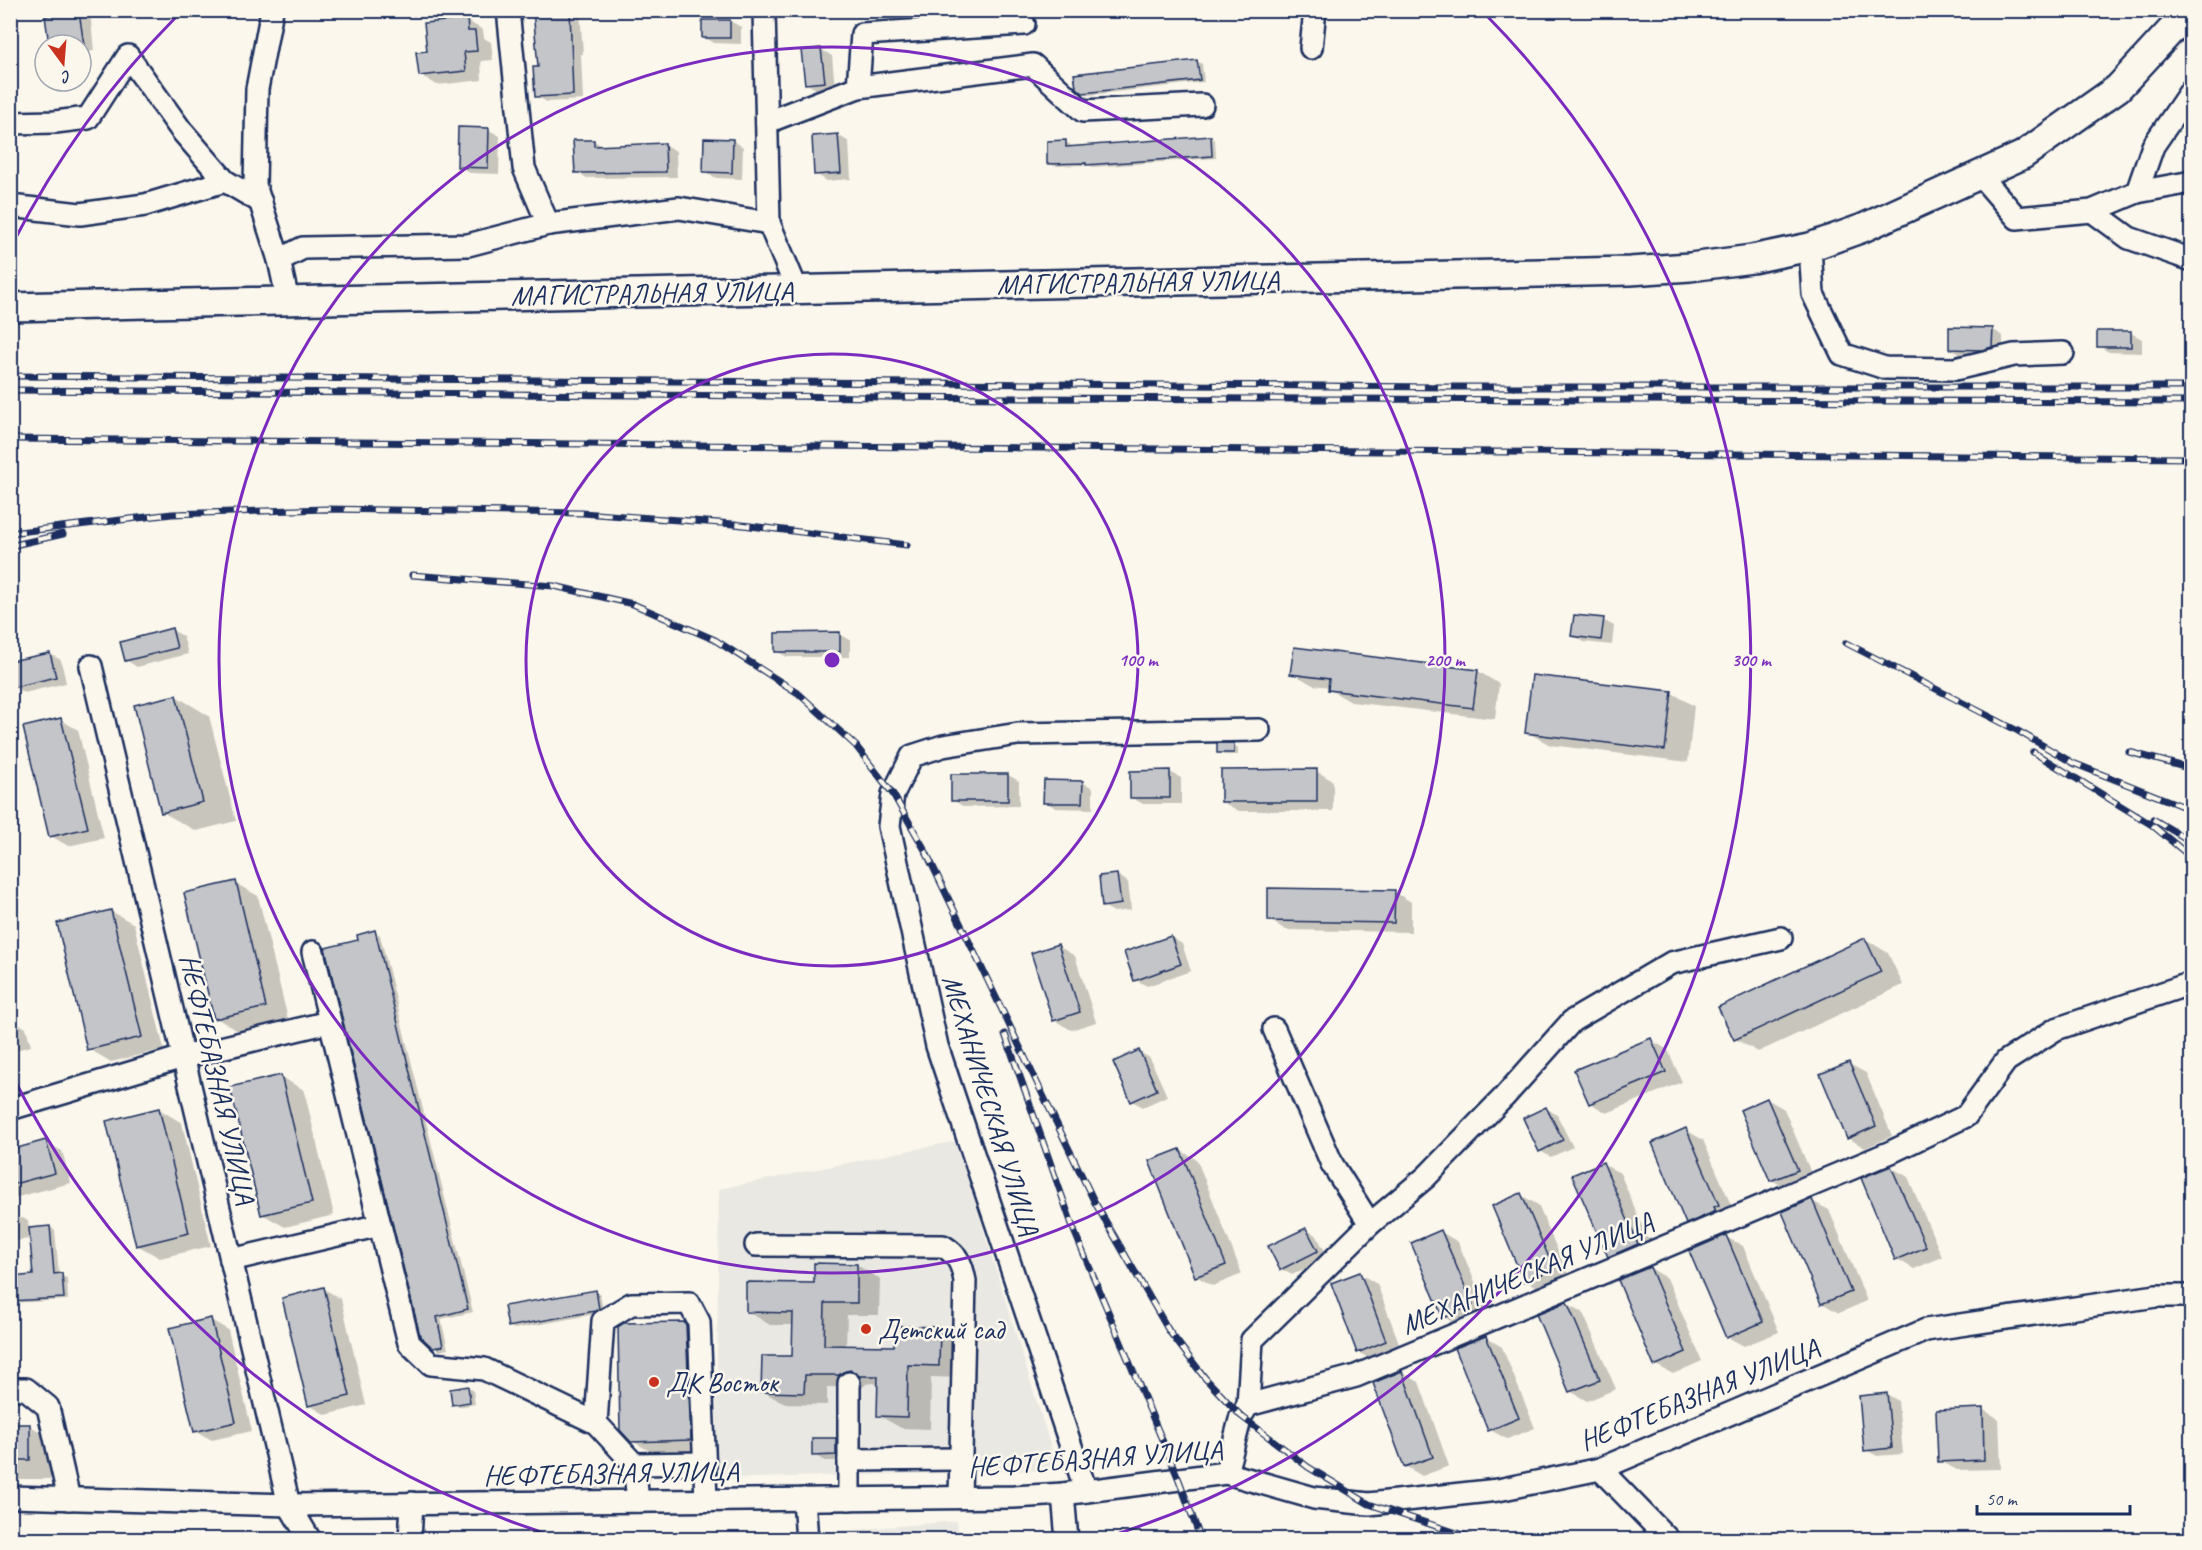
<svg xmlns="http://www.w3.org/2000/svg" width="2202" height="1550" viewBox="0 0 2202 1550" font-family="Caveat,sans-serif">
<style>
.built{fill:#eae8e2}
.shadow{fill:#0003}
.building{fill:#c3c5c9;stroke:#1b2f5e;stroke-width:1.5}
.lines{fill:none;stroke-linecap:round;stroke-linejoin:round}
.minor-casing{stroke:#1b2f5e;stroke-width:26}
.major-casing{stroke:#1b2f5e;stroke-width:32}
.minor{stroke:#fbf7ec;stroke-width:21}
.major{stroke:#fbf7ec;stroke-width:27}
.rail-casing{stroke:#1b2f5e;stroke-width:7}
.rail{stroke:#fbf7ec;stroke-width:4.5;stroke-dasharray:14;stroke-linecap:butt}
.ring{fill:none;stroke:#7b2cbf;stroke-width:3}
.poi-dot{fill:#c8321e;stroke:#fbf7ec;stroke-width:2}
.labels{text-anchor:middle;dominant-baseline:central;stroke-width:5;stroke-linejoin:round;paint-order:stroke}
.street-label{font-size:28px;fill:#1b2f5e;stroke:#fbf7ec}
.poi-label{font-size:28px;fill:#1b2f5e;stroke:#fbf7ec;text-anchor:start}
.centre{fill:#7b2cbf;stroke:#fbf7ec;stroke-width:3}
.ring-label{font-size:18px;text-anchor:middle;font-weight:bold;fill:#7b2cbf;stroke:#fbf7ec;stroke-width:5;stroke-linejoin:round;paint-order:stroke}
</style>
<rect width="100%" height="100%" fill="#fbf7ec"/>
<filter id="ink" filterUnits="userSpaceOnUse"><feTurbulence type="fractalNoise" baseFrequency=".0167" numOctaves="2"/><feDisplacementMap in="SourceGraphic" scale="12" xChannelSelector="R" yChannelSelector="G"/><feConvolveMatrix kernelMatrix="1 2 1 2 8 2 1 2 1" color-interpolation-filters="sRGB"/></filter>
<g filter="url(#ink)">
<g class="built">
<polygon points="956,1141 1058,1470 716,1479 719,1189"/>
<polygon points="957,1521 959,1539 735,1540"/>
</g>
<g class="shadow">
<polygon points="54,10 90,10 94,51 81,53 81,45 51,45"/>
<polygon points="535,10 580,10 583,54 581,54 583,100 547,102 536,96 539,68"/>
<polygon points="893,10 1058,10 1058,14 908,19"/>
<polygon points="466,20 483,30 484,38 491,42 493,60 481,61 482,80 437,85 420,75 429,52"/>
<polygon points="704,21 730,21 741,27 741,44 714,43 703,37"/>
<polygon points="821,49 832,56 835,88 817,90 806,83"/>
<polygon points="1197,61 1202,64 1204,82 1089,95 1084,92"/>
<polygon points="460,129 489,130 500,136 499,174 470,173 459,166"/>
<polygon points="838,135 849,142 851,179 827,181 816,174"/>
<polygon points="1210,137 1215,140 1216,158 1093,167 1088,165 1054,166 1049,163 1066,142 1071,145 1071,148"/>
<polygon points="732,140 743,147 742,179 716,178 705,172"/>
<polygon points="594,141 604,147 665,145 676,151 677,177 587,178 576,172"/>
<polygon points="1992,329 2003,336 2003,353 1994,355 1961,355 1950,348"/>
<polygon points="2131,333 2142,339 2142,353 2109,352 2098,346"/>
<polygon points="1603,620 1614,626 1612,645 1584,642 1573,635"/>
<polygon points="172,630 183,636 188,654 137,667 126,660"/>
<polygon points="839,634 850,640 850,657 787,657 776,651"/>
<polygon points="50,654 61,660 66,683 24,693 13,686"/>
<polygon points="1478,671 1499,684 1495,719 1351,702 1329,689 1330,687 1313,685 1292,673"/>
<polygon points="1672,693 1694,706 1688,762 1550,745 1527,732"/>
<polygon points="176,696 209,716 236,821 196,831 162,812"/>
<polygon points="61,720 78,730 104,838 68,846 51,836"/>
<polygon points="1233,745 1238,748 1238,755 1224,755 1219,752"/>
<polygon points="1316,771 1333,781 1333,811 1239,811 1222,802"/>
<polygon points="1170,772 1181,778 1181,804 1143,804 1132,798"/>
<polygon points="1008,775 1019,781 1019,806 964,807 953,800"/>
<polygon points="1082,782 1093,788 1093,809 1056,808 1045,802"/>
<polygon points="1117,875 1128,882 1131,910 1114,912 1103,906"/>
<polygon points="235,883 258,896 288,1019 238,1031 216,1018"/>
<polygon points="1395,892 1411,902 1411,932 1286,930 1269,920"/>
<polygon points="111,911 134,924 164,1049 111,1062 89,1049"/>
<polygon points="375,932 380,935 473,1312 441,1319 448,1349 440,1351 434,1347 360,941"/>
<polygon points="1171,937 1182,944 1191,971 1147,986 1136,980"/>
<polygon points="1865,939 1888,953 1903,985 1758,1052 1735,1039"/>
<polygon points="1058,946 1075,956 1096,1022 1071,1030 1054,1020"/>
<polygon points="21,1025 26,1028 31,1046 12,1051 10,1050 10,1028"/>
<polygon points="1651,1040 1668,1050 1682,1082 1607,1113 1590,1103"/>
<polygon points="1139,1052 1150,1058 1167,1096 1143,1107 1132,1101"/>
<polygon points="1849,1064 1866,1073 1892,1136 1865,1148 1848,1138"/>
<polygon points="281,1077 304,1090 334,1215 285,1227 262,1214"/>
<polygon points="1767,1099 1784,1109 1814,1180 1789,1190 1772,1180"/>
<polygon points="1546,1108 1557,1115 1573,1147 1551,1157 1540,1151"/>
<polygon points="159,1109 182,1123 211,1246 160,1258 137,1245"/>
<polygon points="1686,1130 1703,1140 1735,1214 1704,1233 1687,1223"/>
<polygon points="45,1142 62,1151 71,1183 10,1199 10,1151"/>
<polygon points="1180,1150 1197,1160 1242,1274 1213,1286 1196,1276"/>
<polygon points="1603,1164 1620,1173 1654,1254 1626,1265 1609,1256"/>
<polygon points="1891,1167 1908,1177 1942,1257 1914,1269 1897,1259"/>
<polygon points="1521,1195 1538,1205 1570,1279 1543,1291 1526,1281"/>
<polygon points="1812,1201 1829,1210 1867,1301 1839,1313 1822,1303"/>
<polygon points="23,1218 28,1221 29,1229 50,1227 55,1230 59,1275 67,1278 68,1300 10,1303 10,1278 35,1276 31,1239 10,1241 10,1220"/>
<polygon points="1306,1229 1317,1236 1328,1257 1292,1275 1281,1269"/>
<polygon points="1441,1232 1458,1242 1489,1315 1461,1327 1444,1317"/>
<polygon points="1726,1237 1743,1246 1779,1332 1744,1346 1727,1337"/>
<polygon points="857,1265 880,1279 879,1315 847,1315 846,1347 896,1348 940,1328 962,1341 962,1378 931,1377 930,1429 901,1428 878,1415 879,1386 874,1383 866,1384 862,1388 827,1387 827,1405 785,1404 762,1391 794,1358 794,1325 770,1325 747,1311"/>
<polygon points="1650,1268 1667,1278 1702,1361 1673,1374 1656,1365"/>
<polygon points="1360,1274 1377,1284 1402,1351 1375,1362 1358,1352"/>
<polygon points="324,1289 341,1299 366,1405 326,1415 309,1405"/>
<polygon points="595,1291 600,1294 603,1311 601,1313 514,1329 509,1326"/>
<polygon points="1567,1303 1583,1313 1616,1389 1587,1401 1570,1391"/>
<polygon points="211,1320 228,1330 252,1431 212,1440 195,1431"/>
<polygon points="684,1323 707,1337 713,1453 655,1454 632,1441"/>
<polygon points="1485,1337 1502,1347 1535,1428 1507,1439 1490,1430"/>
<polygon points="1402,1372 1419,1382 1449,1466 1422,1476 1405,1466"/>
<polygon points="468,1388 473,1390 475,1404 458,1407 453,1404"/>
<polygon points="1887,1394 1898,1401 1903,1454 1877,1456 1866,1450"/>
<polygon points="1982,1409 1999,1419 2001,1469 1957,1470 1940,1461"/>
<polygon points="10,1426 30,1426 64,1445 64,1479 10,1479"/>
<polygon points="836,1439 847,1446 847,1461 825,1461 814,1455"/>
<polygon points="1899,1531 1913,1540 1862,1540 1862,1532"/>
<polygon points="2102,1531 2116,1540 2048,1540 2048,1532"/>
<polygon points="1938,1534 1981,1534 1991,1540 1938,1540"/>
</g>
<g class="building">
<polygon points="533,10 570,10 573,95 535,97 533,67 538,67"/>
<polygon points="79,12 84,45 49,45 45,16"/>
<polygon points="467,19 468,31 475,31 477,51 464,52 466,71 419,76 416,52 427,51 424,23"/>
<rect x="702" y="20" width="28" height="18"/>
<polygon points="821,48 825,82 805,84 801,50"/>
<polygon points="1197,60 1200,80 1083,93 1076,87 1074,74"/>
<polygon points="458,127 489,128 488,168 457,167"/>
<polygon points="838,134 841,173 814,175 812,136"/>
<polygon points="1211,136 1212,156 1086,165 1086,163 1047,164 1047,141 1066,140 1066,147"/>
<polygon points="704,138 733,139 732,173 703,172"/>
<polygon points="573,140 594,140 594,146 665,143 666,172 575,173"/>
<polygon points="1949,327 1993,328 1992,347 1982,350 1949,349"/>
<rect x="2097" y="331" width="34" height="16"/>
<polygon points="1574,615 1604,618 1601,640 1571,636"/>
<polygon points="172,628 177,648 125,661 120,642"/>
<polygon points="840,632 840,652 775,652 775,633"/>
<polygon points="1294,647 1478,670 1473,708 1328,690 1329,679 1290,674"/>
<polygon points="50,653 56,677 10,688 10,661"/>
<polygon points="1532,675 1672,691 1665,750 1525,733"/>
<polygon points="176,695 203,802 161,813 134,705"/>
<polygon points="61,718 88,828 49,837 23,727"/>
<rect x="1217" y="743" width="17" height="10"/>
<polygon points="1317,769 1317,802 1221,802 1221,770"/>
<polygon points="1170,770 1170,798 1130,798 1130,771"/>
<rect x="951" y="774" width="57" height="27"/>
<polygon points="1044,780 1083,781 1082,803 1043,803"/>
<polygon points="1117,874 1121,904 1102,907 1099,876"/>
<polygon points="236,881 266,1007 214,1019 184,893"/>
<polygon points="1268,888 1395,890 1394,923 1268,921"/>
<polygon points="111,910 142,1037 87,1050 57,923"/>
<polygon points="375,930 468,1309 437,1317 443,1346 433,1348 420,1336 325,948 358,940 357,935"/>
<polygon points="1171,936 1181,964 1134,981 1124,952"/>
<polygon points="1865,938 1881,972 1734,1040 1718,1007"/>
<polygon points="1058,944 1080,1012 1053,1021 1031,953"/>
<polygon points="1651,1038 1666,1072 1589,1104 1574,1070"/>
<polygon points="1139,1050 1157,1090 1131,1102 1113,1062"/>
<polygon points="1849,1062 1876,1126 1847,1139 1820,1074"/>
<polygon points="281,1075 312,1203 261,1215 230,1087"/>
<polygon points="1767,1098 1798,1170 1770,1181 1740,1110"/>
<polygon points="1546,1107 1563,1140 1539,1152 1523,1118"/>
<polygon points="159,1108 189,1233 136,1246 106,1121"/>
<polygon points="1686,1128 1719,1205 1714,1207 1716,1211 1686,1224 1652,1143"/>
<polygon points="46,1140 55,1173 10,1185 10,1150"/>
<polygon points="1180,1149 1226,1265 1195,1277 1149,1161"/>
<polygon points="1603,1162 1638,1244 1608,1257 1572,1175"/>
<polygon points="1891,1166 1926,1247 1895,1260 1861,1178"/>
<polygon points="1521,1193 1554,1269 1524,1282 1492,1206"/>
<polygon points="1812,1199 1851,1292 1821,1304 1782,1212"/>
<polygon points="50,1226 54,1274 62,1273 64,1298 10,1301 10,1277 33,1275 29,1228"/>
<polygon points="1306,1228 1318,1251 1280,1270 1268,1246"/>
<polygon points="1441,1230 1473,1305 1443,1318 1411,1243"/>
<polygon points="1726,1235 1763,1322 1726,1338 1689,1251"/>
<polygon points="814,1263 857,1264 857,1303 825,1303 824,1345 894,1346 895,1326 940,1327 939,1366 908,1365 907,1417 877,1416 878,1376 859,1376 850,1370 843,1372 839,1375 805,1375 804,1393 761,1392 762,1356 792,1356 793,1313 746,1312 746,1282 814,1283"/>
<polygon points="1650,1267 1686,1352 1654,1366 1618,1280"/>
<polygon points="1360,1272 1386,1341 1357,1353 1331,1283"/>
<polygon points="324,1287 350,1396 308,1406 282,1298"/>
<polygon points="596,1290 599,1309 595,1311 508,1327 504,1306"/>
<polygon points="1567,1302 1600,1380 1569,1392 1536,1314"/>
<polygon points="211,1318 236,1422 194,1432 169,1328"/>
<polygon points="684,1322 686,1325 691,1440 631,1442 620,1430 618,1327 624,1323"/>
<polygon points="1486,1336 1519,1418 1488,1431 1455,1348"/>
<polygon points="1402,1371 1433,1457 1404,1467 1373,1383"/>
<polygon points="468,1386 470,1402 452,1405 450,1389"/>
<polygon points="1887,1393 1892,1448 1864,1451 1859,1396"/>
<polygon points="1983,1408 1984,1460 1938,1462 1936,1410"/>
<rect x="10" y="1424" width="20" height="36"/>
<polygon points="812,1438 836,1438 836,1455 812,1456"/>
</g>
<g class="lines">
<g class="minor-casing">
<g id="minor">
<polyline points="272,10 257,89 255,185 279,260"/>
<polyline points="508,10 524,168 548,224"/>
<polyline points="764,10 769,223 797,290"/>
<polyline points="1311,48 1315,10"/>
<polyline points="858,87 862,34 1024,24"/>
<polyline points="767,122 858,87 1033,65 1083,111 1202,105"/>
<polyline points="10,123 55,122 88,118 128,56 181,130 225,181"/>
<polyline points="1980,175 2017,218 2092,211 2137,192 2192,182"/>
<polyline points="2137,192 2153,146 2192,89"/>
<polyline points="10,206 80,214 145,205 225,181 261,202"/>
<polyline points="2092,211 2129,238 2192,260"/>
<polyline points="1810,247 1813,294 1842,354 1885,368 1955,369 2014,355 2063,353"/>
<polyline points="288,301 279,260 303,248 468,245 548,224 679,208 769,223"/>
<polyline points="91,666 289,1505 310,1540"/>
<polyline points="313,952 409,1343 431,1364 484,1369 596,1423 634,1464 638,1501"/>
<polyline points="1274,1029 1332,1164 1370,1224"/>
<polyline points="10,1109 183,1057 329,1022"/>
<path d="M 756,1245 L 943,1246 C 958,1255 962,1264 965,1281 L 960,1497"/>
<polyline points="231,1260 380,1225"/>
<polyline points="849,1383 849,1499"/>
<polyline points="10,1389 26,1389 48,1407 69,1499"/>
<polyline points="1248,1405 1252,1340 1370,1224 1426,1177 1504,1097 1572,1021 1671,963 1781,938"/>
<polyline points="596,1423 603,1321 631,1304 689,1303 699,1322 706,1500"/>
<polyline points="849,1460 961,1459"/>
<polyline points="634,1464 705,1463"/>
<polyline points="1600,1469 1669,1540"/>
<polyline points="1226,1473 1241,1416 1248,1405 1356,1376 1891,1152 1966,1116 2006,1061 2056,1029 2192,983"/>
<polyline points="1086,1491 937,1046 889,826 893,794 912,756 943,746 1018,734 1259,730"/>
<polyline points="1063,1494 1067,1540"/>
<polyline points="10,1497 289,1505 1014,1497 1063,1494 1226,1473 1314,1498 1369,1504 1498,1490 1600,1469 1926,1330 2156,1296 2192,1296"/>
<polyline points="804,1499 807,1540"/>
<polyline points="410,1540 412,1503"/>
</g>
</g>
<g class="major-casing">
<polyline id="major" points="10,307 1630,271 1690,267 1752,259 1810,247 1863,228 2023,155 2118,88 2190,10"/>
</g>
<use href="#minor" class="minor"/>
<use href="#major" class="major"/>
<g class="rail-casing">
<g id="rail">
<polyline points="10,376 1445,387 2192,387"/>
<polyline points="10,390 1014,398 2192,402"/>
<polyline points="10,439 2192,458"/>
<polyline points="10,533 172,514 326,509 582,513 734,524 907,545"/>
<polyline points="10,546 63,534"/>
<polyline points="412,575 554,586 633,604 715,640 798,693 856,746 893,794 925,850 1094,1201 1169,1331 1205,1378 1241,1416 1308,1467 1369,1504 1478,1540"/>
<polyline points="1846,643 2018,731 2073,763 2192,810"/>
<polyline points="2033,752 2152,825 2192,858"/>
<polyline points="2129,752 2192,769"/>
<polyline points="2153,819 2192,842"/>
<polyline points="1005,1034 1075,1233 1179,1480 1201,1540"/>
</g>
</g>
<use href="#rail" class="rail"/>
</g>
</g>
<g class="ring">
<circle cx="832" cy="660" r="306"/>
<circle cx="832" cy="660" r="613"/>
<path d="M563 1539A919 919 0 0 1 13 1077M13 243A919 919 0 0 1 177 16M1487 16A919 919 0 0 1 1101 1539"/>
</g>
<g class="poi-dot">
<circle cx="866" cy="1329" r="6"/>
<circle cx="654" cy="1382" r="6"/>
</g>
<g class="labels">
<g class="street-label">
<text transform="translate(1138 282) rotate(-1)">МАГИСТРАЛЬНАЯ УЛИЦА</text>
<text transform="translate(652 293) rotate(-1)">МАГИСТРАЛЬНАЯ УЛИЦА</text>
<text transform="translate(218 1079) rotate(77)">НЕФТЕБАЗНАЯ УЛИЦА</text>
<text transform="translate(991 1105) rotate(73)">МЕХАНИЧЕСКАЯ УЛИЦА</text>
<text transform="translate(1527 1273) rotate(-23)">МЕХАНИЧЕСКАЯ УЛИЦА</text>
<text transform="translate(1699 1394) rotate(-22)">НЕФТЕБАЗНАЯ УЛИЦА</text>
<text transform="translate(1095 1458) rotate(-4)">НЕФТЕБАЗНАЯ УЛИЦА</text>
<text transform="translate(611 1473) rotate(-1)">НЕФТЕБАЗНАЯ УЛИЦА</text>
</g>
<g class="poi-label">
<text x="878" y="1329">Детский сад</text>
<text x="666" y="1382">ДК Восток</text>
</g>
</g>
<circle cx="832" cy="660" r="9" class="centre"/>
<g class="ring-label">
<text x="1138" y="666">100 m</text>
<text x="1445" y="666">200 m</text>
<text x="1751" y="666">300 m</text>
</g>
<rect width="2202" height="1550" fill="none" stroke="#fbf7ec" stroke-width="36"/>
<rect x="18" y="18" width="2166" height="1514" fill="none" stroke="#1b2f5e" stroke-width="2" filter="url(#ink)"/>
<g transform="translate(63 63) rotate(164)"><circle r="28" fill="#fbf7ec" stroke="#a1a7b3" stroke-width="1.5"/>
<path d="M0-4.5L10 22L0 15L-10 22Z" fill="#c8321e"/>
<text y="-9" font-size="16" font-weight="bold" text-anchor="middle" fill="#1b2f5e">С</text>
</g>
<path d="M1977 1505v9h153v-9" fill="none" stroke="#1b2f5e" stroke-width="3"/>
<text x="1986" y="1505" font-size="18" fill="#1b2f5e" stroke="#fbf7ec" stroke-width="4.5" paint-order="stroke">50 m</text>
</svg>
